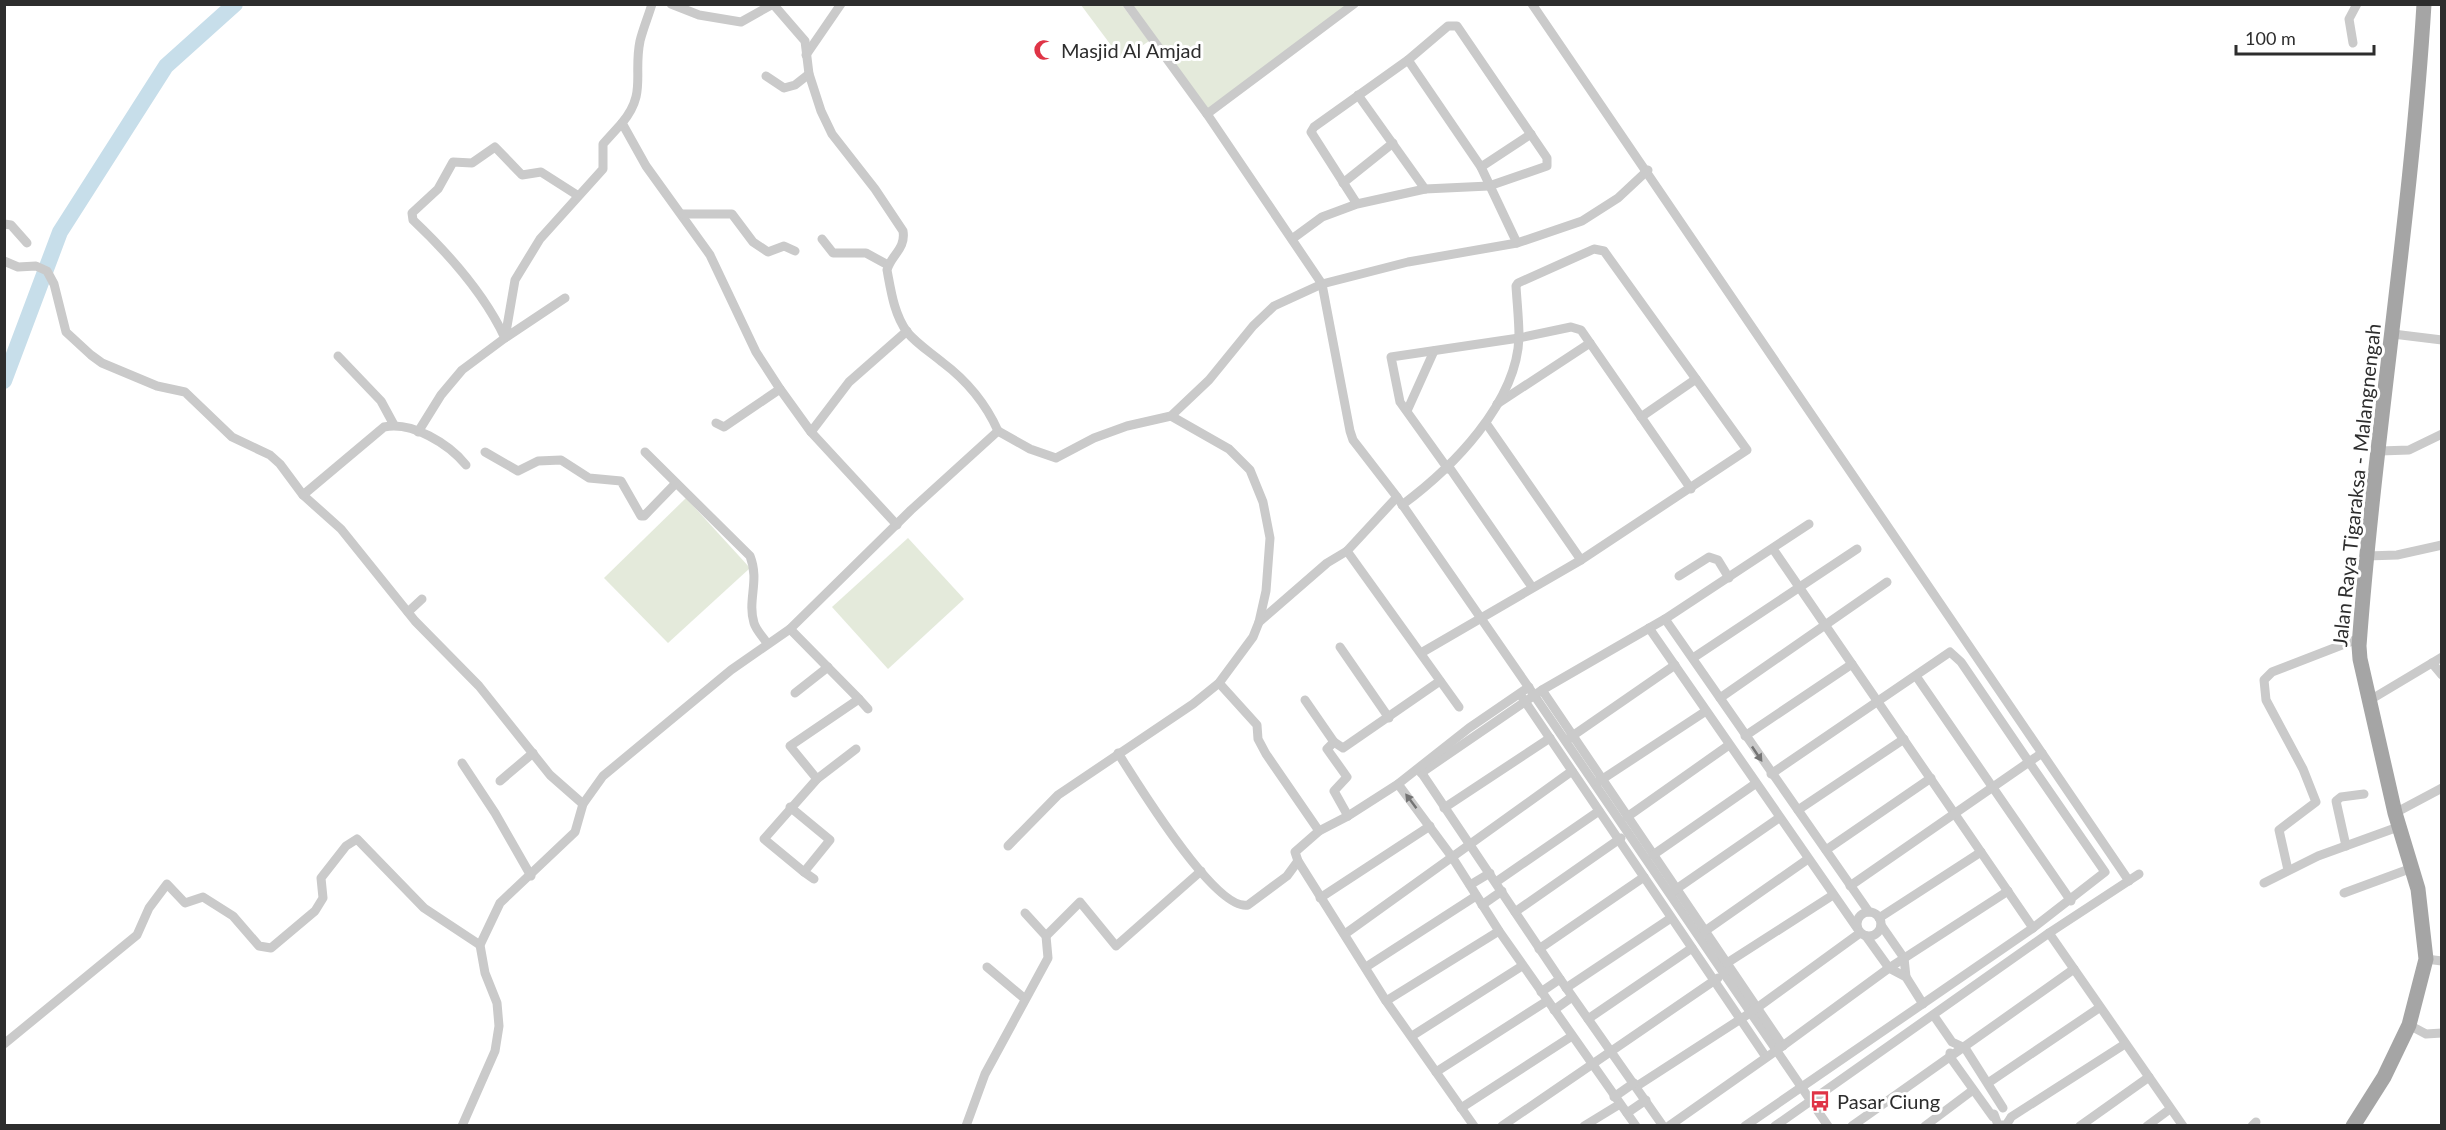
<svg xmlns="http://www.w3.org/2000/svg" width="2446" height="1130" viewBox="0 0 2446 1130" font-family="Lato,sans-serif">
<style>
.green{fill:#e4eadb}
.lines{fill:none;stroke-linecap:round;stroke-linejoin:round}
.river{stroke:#c7deea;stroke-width:16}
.minor{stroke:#cacaca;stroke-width:9}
.primary{stroke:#a5a5a5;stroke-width:15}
.oneway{fill:#747474}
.labels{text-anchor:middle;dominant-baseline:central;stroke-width:6;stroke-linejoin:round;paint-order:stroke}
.poi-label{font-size:20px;fill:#2d2d2d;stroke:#fff;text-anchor:start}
.street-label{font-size:20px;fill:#2d2d2d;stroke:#fff}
</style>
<rect width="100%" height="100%" fill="#fff"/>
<g class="green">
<polygon points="1081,5 1122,5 1149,41 1122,60"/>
<polygon points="1128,5 1351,5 1208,112"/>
<polygon points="686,498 750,568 668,643 604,578"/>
<polygon points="908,538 964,599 888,669 832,607"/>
</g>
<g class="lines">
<polyline class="river" points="4,381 60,232 166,66 235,4"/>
<g class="minor">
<path d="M 652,4 C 648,17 643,29 640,41 C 633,75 647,93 622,123 L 646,166 L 710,255 L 756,352 L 780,389 L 811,432 L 897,525"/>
<polyline points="671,4 699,15 741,22 773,4"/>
<polyline points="1127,4 1207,114 1322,284 1350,431 1353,440 1397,497 1534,695 1828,1126"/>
<polyline points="1532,4 2129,881"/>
<polyline points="2353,43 2349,19 2357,4"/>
<polyline points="806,55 841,4"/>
<polyline points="1408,60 1481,167 1517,243"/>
<polyline points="766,76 784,88 795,85 809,74"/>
<polyline points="1358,95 1425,189"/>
<polyline points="1207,114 1354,4"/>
<polyline points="1481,167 1531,134"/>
<polyline points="1343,183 1393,143"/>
<polyline points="683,214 732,214 753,242 768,252 784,246 795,251"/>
<polyline points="4,224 11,225 27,243"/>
<polyline points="822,239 833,253 866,253 888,265"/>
<polyline points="1292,239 1322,217 1357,204 1425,189 1489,186 1547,166 1547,158 1457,26 1448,26 1408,60 1314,127 1311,132 1357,204"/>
<polyline points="4,261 18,267 36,266 47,271 54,284 66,332 91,355 102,363 157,386 185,392 232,437 270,455 280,464 303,495 341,529 415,621 479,686 550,775 583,804"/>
<polyline points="565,298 505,338 515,280 540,239 603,169 603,144 622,123"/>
<polyline points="2393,334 2442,340"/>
<polyline points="338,356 381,401 394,425"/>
<polyline points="1497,404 1590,343"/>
<polyline points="1407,411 1434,351"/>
<polyline points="1641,417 1696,379"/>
<polyline points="716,423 724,427 780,389"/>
<polyline points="1486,423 1581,560"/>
<polyline points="998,431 1030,449 1056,458 1094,438 1127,426 1171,416 1209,380 1253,326 1274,306 1322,284 1408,262 1517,243 1582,221 1618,198 1648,170"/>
<path d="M 418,432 L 441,395 L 462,370 L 505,338 C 484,293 449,254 413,220 L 412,213 L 438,189 L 453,162 L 472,163 L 495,147 L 522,175 L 541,172 L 577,195"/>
<polyline points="811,432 849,382 907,331"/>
<polyline points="2380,451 2409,450 2442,434"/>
<polyline points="485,452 518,471 538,461 561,460 589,478 621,481 641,516 644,516 676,483"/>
<path d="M 645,452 L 750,556 C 760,581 747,600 754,623 C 756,630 763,637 767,643"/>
<polyline points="1449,467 1532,587"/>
<polyline points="1448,469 1400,402 1391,357 1519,338 1571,327 1581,330 1691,489"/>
<path d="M 303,495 L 384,427 C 412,421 449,444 466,465"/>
<polyline points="1397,497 1347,551 1459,707"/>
<path d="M 1402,505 C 1452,468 1517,403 1519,337 C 1519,320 1517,303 1516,286 L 1518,283 L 1594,249 L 1604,251 L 1747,450 L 1581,560 L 1421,653"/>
<polyline points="1773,549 2033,928"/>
<polyline points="2367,556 2397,555 2442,545"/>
<polyline points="1679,576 1709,557 1718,560 1729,578"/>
<polyline points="408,612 422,599"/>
<polyline points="1665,619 1869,912"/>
<polyline points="1259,622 1327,563 1347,551"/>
<polyline points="1649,628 1857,928"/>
<polyline points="790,629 859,699 790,746 817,779 764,839 804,872"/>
<polyline points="1340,647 1389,718"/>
<polyline points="1693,658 1857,549"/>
<polyline points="2432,663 2442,675"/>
<polyline points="1916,676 2071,901"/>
<polyline points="1219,683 1257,725 1258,739 1266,754 1319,831"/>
<polyline points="1542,690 1783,1046"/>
<polyline points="795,693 828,667"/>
<polyline points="1522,697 1766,1057"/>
<polyline points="1720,698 1887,582"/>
<polyline points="859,699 868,709"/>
<polyline points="1305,700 1334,742 1343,748 1440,681"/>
<polyline points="2370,700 2442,657"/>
<polyline points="1745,736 1852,664"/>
<polyline points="1568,739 1675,665"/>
<polyline points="1334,742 1327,749 1347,777 1334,791 1348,816"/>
<path d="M 1118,753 C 1136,781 1215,912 1248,905 L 1287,876 L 1298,861"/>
<polyline points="462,763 495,813 531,876"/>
<polyline points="1419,769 1560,979 1663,1126"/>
<polyline points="1421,773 1542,690 1665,619 1809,524"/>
<polyline points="1771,774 1950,652 1961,662 2029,762 2042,753"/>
<polyline points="817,779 856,749"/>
<polyline points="500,781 533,753"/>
<polyline points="1598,782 1706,711"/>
<polyline points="1398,784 1452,857 1499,931 1636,1126"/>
<polyline points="790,807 830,840 804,872 814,879"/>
<polyline points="1444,808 1550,738"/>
<polyline points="1798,810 1904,739"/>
<polyline points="2395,813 2442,788"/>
<polyline points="1627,817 1729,745"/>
<polyline points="1008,846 1058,795 1193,704 1219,683 1253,637 1259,622 1266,591 1270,538 1263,502 1250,470 1229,449 1171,416"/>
<polyline points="2346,846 2336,801 2341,797 2364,794"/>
<polyline points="1826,850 1931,778"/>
<polyline points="1653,855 1755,784"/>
<polyline points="2288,870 2279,830 2316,802 2303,769 2266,700 2264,680 2272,672 2360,638"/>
<polyline points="1496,882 1599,811"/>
<polyline points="2264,883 2318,856 2398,827"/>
<polyline points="1470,885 1490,873"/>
<polyline points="1672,892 1779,818"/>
<polyline points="2344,893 2412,868"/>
<polyline points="1320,898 1430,826"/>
<polyline points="1482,905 1502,891"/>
<polyline points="1515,912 1621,838"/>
<circle cx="1869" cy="924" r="12"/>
<polyline points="1879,918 1981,852"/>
<polyline points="1881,925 1904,958 1906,977"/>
<polyline points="1705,931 1808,859"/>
<polyline points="2049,933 2183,1126"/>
<polyline points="1345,934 1572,771"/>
<polyline points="1046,936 1080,902 1116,946 1201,871"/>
<polyline points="1866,936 1889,968 1906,977 1923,1004"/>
<polyline points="1539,949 1644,877"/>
<polyline points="2426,959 2442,961"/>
<polyline points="1727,963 1833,895"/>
<polyline points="987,967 1025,999"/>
<polyline points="1366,967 1476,896"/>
<polyline points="1566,988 1671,918"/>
<polyline points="1541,992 1560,979"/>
<polyline points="1386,1001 1499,931"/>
<polyline points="1554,1010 1572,997"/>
<polyline points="1934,1016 1952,1042 1965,1048 2003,1108"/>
<polyline points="1588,1019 1692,948"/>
<polyline points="2409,1025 2426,1034 2442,1033"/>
<polyline points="1412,1036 1522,966"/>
<polyline points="4,1044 137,935 149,908 167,884 185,903 203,897 233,916 259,946 271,948 315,911 323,898 321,878 346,846 357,839 424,908 480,945"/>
<polyline points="1950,1053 1950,1057 1993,1117"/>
<polyline points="1436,1072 1547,1001"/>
<polyline points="1988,1083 2099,1008"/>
<polyline points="1637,1086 1750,1013 1860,933"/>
<polyline points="1614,1097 1634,1083"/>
<polyline points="1461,1108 1572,1036"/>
<polyline points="1627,1113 1646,1100"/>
<polyline points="1994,1114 1998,1125 2006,1125 2010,1119"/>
<polyline points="2011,1117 2125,1044"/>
<path d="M 462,1126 L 495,1051 L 499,1026 L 497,1003 L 485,973 L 480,945 L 500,903 L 575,832 L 583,804 L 603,776 L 731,670 L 790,629 L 911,510 L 998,431 C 986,404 966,380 942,362 C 930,352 917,344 907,332 C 894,314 891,291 887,270 C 891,255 906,249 903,231 L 875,189 L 832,134 L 821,111 L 809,74 L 805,41 L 773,4"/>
<polyline points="966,1126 985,1074 1048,958 1046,936 1025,913"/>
<polyline points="1474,1126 1386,1001 1298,861 1295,852 1319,831 1348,816 1398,784 1469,728 1529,687"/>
<polyline points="1502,1126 1718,978"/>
<polyline points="1584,1126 1620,1104"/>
<polyline points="1669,1126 1777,1050 1889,968 2008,891"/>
<polyline points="1745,1126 2033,928 2105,872 2029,762 1850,886"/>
<polyline points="1775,1126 2049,933 2139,874"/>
<polyline points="1852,1126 2074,969"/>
<polyline points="1925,1126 1973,1090"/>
<polyline points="2080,1126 2149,1077"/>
<polyline points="2147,1126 2170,1109"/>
<polyline points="2252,1126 2256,1122"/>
</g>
<path class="primary" d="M 2353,1126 L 2384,1077 L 2409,1025 L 2426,959 L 2418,889 L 2395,813 L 2360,659 L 2359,646 C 2375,431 2411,219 2424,4"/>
</g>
<defs><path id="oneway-solid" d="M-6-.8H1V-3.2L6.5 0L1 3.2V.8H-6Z" transform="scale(1.5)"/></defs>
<g class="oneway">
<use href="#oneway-solid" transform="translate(1757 754) rotate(56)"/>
<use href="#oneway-solid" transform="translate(1411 801) rotate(-127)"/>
</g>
<defs>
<g id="mosque-bare" transform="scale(1.62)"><path d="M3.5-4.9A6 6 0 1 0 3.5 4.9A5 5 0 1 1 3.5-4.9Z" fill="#df3446" stroke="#fff" stroke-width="2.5" paint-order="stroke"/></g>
<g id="bus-bare" transform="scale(1.62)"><path d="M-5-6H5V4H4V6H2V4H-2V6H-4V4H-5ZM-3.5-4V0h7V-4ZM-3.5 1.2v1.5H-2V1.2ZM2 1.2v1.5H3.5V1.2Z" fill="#df3446" stroke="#fff" stroke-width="2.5" paint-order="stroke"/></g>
</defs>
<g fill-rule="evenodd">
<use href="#mosque-bare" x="1044" y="50"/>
<use href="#bus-bare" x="1820" y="1101"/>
</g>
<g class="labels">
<g class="poi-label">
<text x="1061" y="50">Masjid Al Amjad</text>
<text x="1837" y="1101">Pasar Ciung</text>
</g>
<g class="street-label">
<text transform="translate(2356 485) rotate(-84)">Jalan Raya Tigaraksa - Malangnengah</text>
</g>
</g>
<rect width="2446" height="1130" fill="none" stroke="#2d2d2d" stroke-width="12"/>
<path d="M2236 45v9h138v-9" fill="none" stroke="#2d2d2d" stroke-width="3"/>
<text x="2245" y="45" font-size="18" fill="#2d2d2d" stroke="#ffffff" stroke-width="4.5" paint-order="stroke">100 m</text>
</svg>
